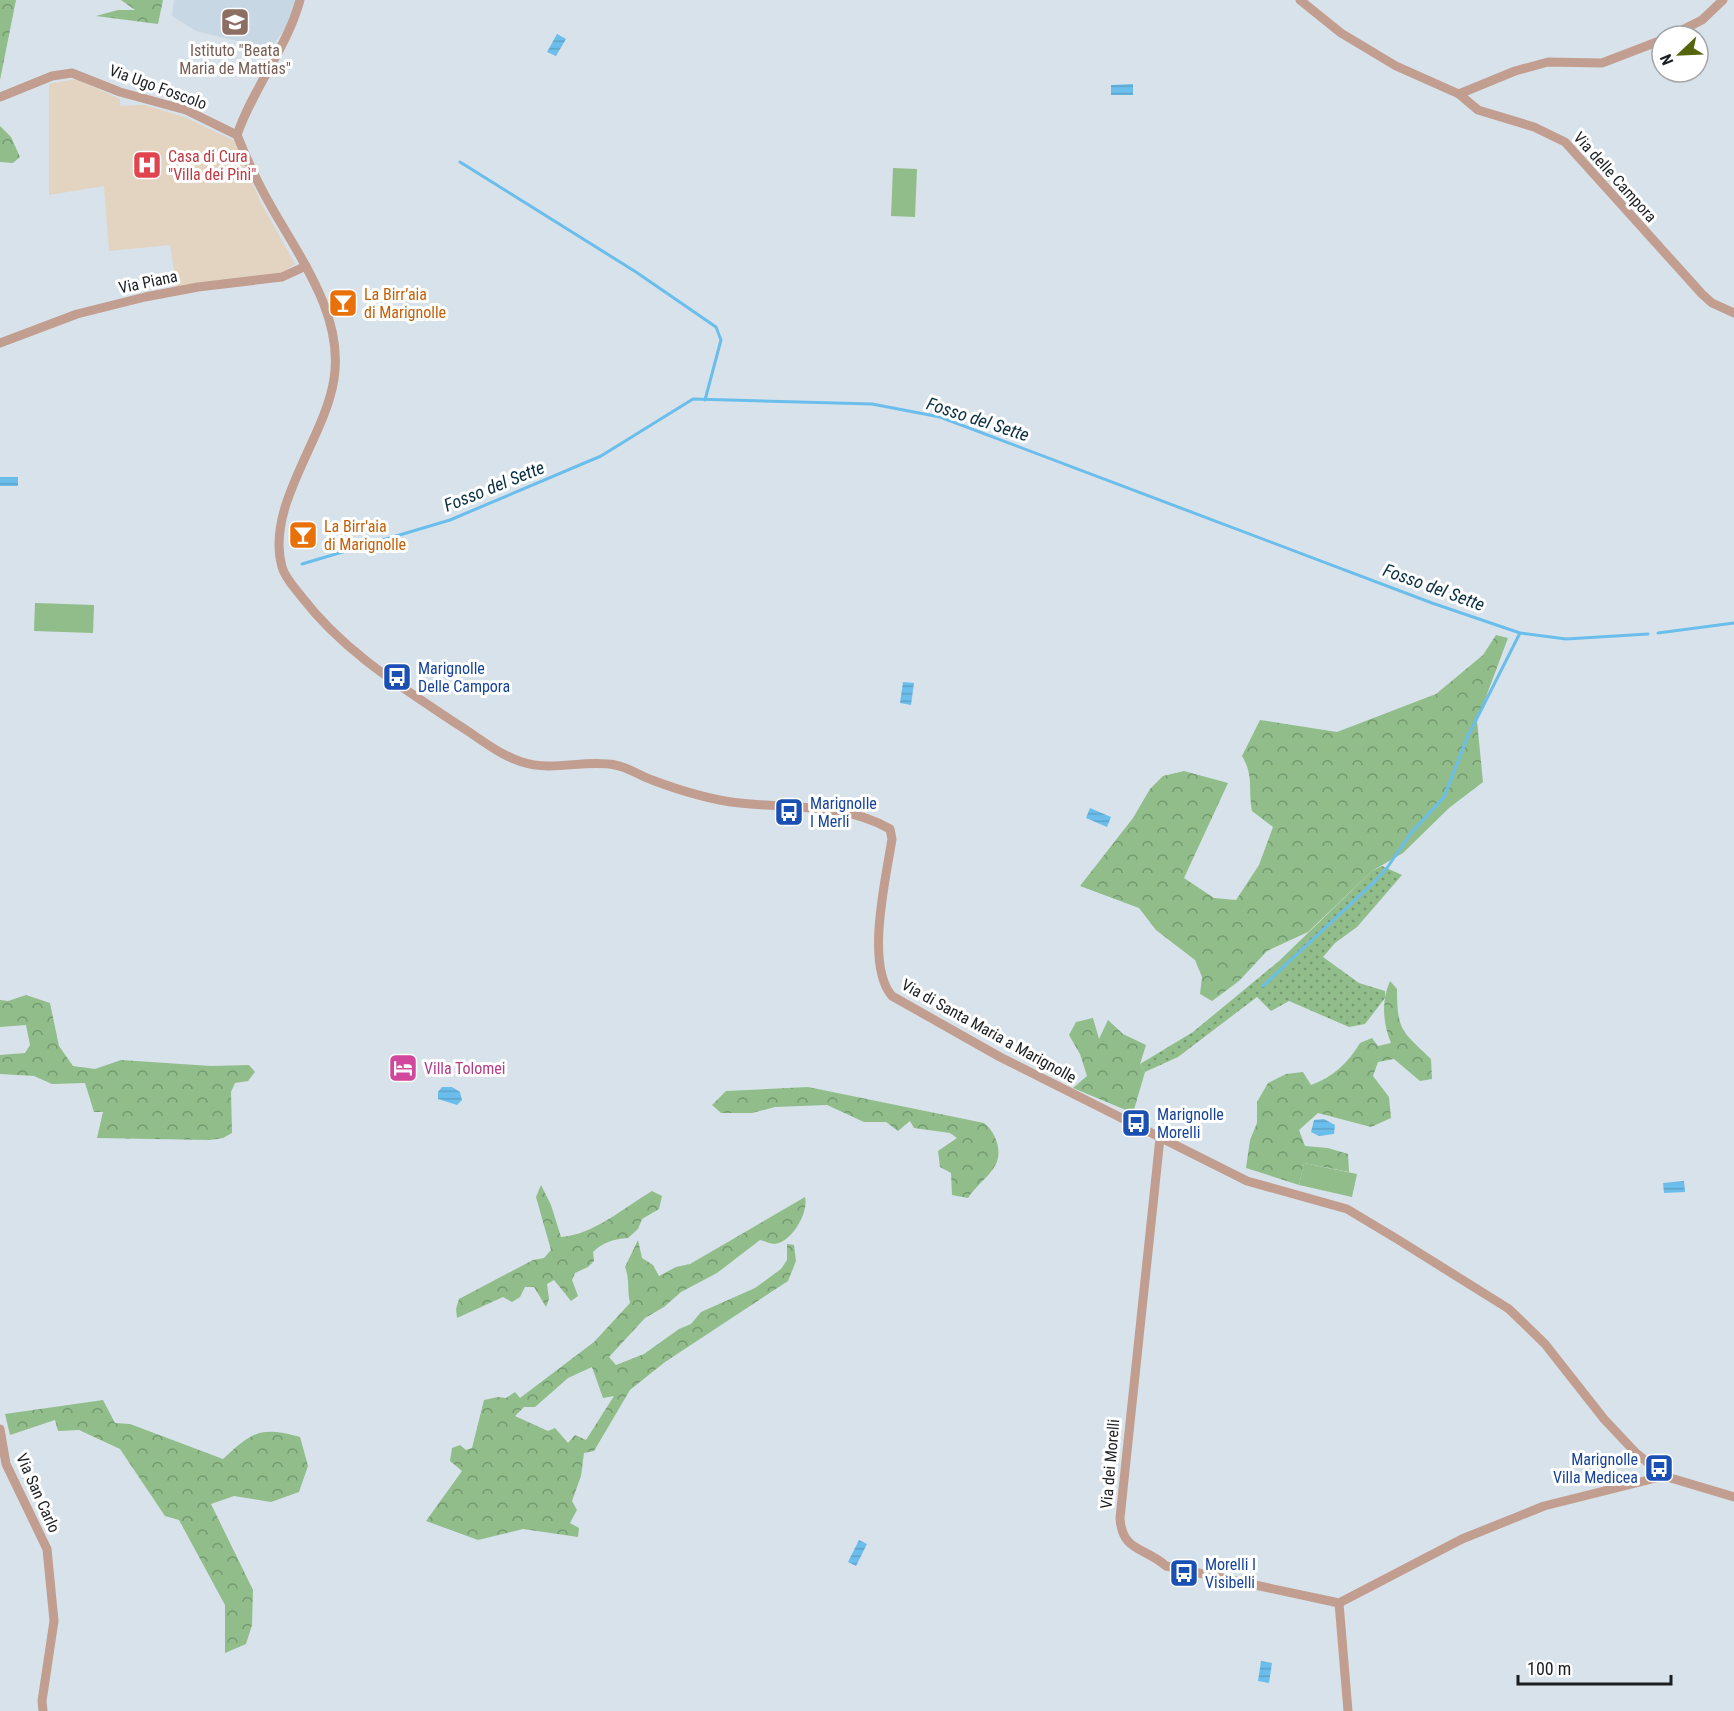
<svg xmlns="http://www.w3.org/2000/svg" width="1734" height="1711" viewBox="0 0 1734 1711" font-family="'Roboto Condensed',sans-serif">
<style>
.built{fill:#c7d7e4}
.medical{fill:#e2d4c1}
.grass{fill:url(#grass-dots)}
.forest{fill:url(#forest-crowns);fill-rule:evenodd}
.garden{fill:#90bd8a}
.water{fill:url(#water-rules)}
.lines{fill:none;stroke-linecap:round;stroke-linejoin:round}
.stream{stroke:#6bbeec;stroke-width:3}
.street{stroke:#c19e8f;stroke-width:9}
.labels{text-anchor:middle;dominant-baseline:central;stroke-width:6;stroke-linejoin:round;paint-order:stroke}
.education-label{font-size:16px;fill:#785e54;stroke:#fff}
.street-label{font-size:16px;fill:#1b1f22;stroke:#fff}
.health-label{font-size:16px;fill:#be3a42;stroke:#fff;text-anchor:start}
.food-label{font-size:16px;fill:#c56008;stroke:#fff;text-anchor:start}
.transit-label{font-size:16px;fill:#164399;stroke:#fff;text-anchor:start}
.hotel-label{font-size:16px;fill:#b23c85;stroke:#fff;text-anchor:start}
.water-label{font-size:18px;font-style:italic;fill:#0a3043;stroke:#fff}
</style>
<defs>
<pattern id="grass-dots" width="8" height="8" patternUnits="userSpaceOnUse" patternTransform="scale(1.5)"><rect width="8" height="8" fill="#90bd8a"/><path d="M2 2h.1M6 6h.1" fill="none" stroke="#759970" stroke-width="1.8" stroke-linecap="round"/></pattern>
<pattern id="forest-crowns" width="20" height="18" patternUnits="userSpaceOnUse" patternTransform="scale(1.5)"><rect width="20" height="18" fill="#90bd8a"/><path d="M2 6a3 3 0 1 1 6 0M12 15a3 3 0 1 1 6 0" fill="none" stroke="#759970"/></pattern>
<pattern id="water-rules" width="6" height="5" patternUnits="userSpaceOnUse" patternTransform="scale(1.5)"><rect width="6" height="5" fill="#6bbeec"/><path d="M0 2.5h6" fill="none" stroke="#5ca3ca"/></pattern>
</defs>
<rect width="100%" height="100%" fill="#d8e2ea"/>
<polygon class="built" points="174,0 296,0 285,29 270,49 196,31 172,16"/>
<polygon class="medical" points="76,79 120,99 120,106 145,105 184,117 235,141 260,201 295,264 284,272 177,290 170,245 109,251 104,186 49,195 49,84"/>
<polygon class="grass" points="1382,866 1402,875 1357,927 1335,943 1323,957 1359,983 1385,991 1385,998 1365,1024 1349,1027 1289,1001 1271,1011 1257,997 1178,1057 1145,1072 1140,1064 1193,1032 1279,961 1372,871"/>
<g class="forest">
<polygon points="0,0 16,0 0,80"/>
<polygon points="121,0 163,0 158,24 96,16 118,10 135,10"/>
<polygon points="0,126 11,137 20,157 13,163 0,162"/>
<path d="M 1496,635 L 1508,638 L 1477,721 L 1483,782 L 1449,808 L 1403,853 L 1372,871 L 1308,932 L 1267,951 L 1239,981 L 1212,1001 L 1200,994 L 1202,977 L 1195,960 L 1156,930 L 1139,908 L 1080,886 L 1133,818 L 1150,789 L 1163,776 L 1184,771 L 1228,783 L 1184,878 L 1214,898 L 1236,900 L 1259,865 L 1273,827 L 1252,811 C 1248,788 1254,776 1242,756 L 1260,720 L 1337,732 L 1436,694 L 1483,655 Z"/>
<path d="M 1390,981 L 1397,989 C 1397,1031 1402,1031 1431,1059 L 1432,1079 L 1420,1081 L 1394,1059 L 1378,1062 L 1373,1076 L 1389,1097 L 1391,1118 L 1371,1127 L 1318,1113 L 1299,1130 L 1305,1146 L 1328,1148 L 1348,1154 L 1349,1172 L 1304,1163 L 1299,1185 L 1246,1168 L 1250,1140 L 1257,1123 L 1257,1102 L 1268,1083 L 1286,1074 L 1303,1072 L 1311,1085 C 1333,1077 1348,1063 1360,1043 L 1372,1038 L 1378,1046 L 1391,1043 C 1383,1024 1381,1001 1390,981 Z"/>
<polygon points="26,995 50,1003 59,1046 73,1066 95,1069 121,1060 211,1066 249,1065 255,1072 248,1081 235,1083 231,1092 232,1133 223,1138 210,1140 97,1138 103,1112 94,1112 85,1083 52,1084 34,1076 0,1074 0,1055 25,1053 30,1045 26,1025 0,1027 0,1000 8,1001"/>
<polygon points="1093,1018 1099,1039 1108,1020 1123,1034 1146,1045 1140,1064 1145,1072 1133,1113 1073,1088 1087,1076 1080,1054 1069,1035 1076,1022"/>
<path d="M 808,1087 L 984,1123 C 997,1133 1004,1155 993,1169 C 985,1180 975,1187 968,1198 L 952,1195 L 951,1173 L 940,1167 L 938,1151 L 957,1138 L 950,1133 L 914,1128 L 910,1121 L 898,1131 L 886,1122 L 864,1122 L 827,1105 L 775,1107 L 752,1113 L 721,1113 L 712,1105 L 726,1091 Z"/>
<path d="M 541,1185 L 551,1205 L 561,1237 C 593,1235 625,1207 652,1191 L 662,1196 L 659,1209 L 642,1219 L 638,1229 L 628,1238 C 614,1239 603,1242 593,1252 L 594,1261 L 588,1267 L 575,1273 L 572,1280 L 578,1296 L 571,1301 L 554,1280 L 547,1284 L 549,1299 L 546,1307 L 534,1287 L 525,1287 L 520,1297 L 512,1302 L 503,1297 L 457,1318 L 456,1309 L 459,1299 L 533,1260 L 544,1258 L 551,1250 L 536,1197 Z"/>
<path d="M 805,1197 C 809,1213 791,1243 774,1244 C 770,1244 764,1241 760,1240 L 717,1273 L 681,1292 L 664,1307 L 645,1318 L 609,1357 L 616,1365 L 644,1354 L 679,1329 L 691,1324 L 701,1312 L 755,1288 L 781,1269 L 787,1260 L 787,1244 L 794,1245 L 796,1261 L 788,1281 L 665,1362 L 630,1390 L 594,1451 L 584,1453 L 581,1476 L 572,1501 L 577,1510 L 570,1523 L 579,1528 L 578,1537 L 523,1529 L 478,1540 L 426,1521 L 462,1471 L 450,1461 L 452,1448 L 460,1445 L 466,1450 L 472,1448 L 484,1400 L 498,1397 L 506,1398 L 515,1392 L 520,1398 L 594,1342 L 630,1303 C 627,1290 630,1280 625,1267 L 638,1240 L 642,1258 L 653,1265 L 659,1276 L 676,1267 L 690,1264 ZM 592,1367 L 603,1398 L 614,1396 L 586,1440 L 575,1435 L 568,1443 L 555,1428 L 548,1431 L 515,1416 L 524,1407 L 535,1407 L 568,1378 Z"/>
<path d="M 103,1400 L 115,1423 L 130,1424 L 223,1459 C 252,1432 260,1426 300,1437 L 308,1466 L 299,1492 L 271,1502 L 234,1496 L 211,1504 L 253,1590 L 252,1625 L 246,1644 L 225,1653 L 225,1605 L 179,1520 L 165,1516 L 120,1449 L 79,1430 L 58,1431 L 55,1420 L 10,1435 L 5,1414 Z"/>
</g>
<g class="garden">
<polygon points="893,168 917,169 915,217 891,216"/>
<polygon points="35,603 94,605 93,633 34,631"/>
<polygon points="1304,1163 1357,1174 1352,1197 1299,1185"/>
</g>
<g class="water">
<polygon points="557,34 566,39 556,56 547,52"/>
<polygon points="1133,84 1133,95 1111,95 1111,85"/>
<rect x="0" y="477" width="18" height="9"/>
<polygon points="903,682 914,683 911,705 900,703"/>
<polygon points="1090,808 1111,817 1107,827 1086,818"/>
<polygon points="442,1087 452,1087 460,1092 462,1100 457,1105 438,1099 438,1092"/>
<polygon points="1324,1119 1335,1125 1334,1134 1319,1136 1311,1132 1314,1120"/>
<polygon points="1684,1181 1685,1192 1664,1193 1663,1183"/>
<polygon points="859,1540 867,1544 856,1566 848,1562"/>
<polygon points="1261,1661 1272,1663 1269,1683 1258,1681"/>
</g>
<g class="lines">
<g class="stream">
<polyline points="460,162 636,272 716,327 721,340 705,400"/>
<polyline points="302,564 450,520 601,456 693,399 872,404 940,417 1432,603 1520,633 1566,639 1648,634"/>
<polyline points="1658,633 1734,623"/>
<polyline points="1263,986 1373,883 1387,868 1411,833 1444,797 1468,736 1520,633"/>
</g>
<g class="street">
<path d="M 300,0 C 287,48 253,88 237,135 C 247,160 258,184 272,208 C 301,259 344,317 334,379 C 325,439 265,506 282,567 C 285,578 294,587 301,596 C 343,651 400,686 457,724 C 478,737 499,755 522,762 C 553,772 585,759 615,765 C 628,767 640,776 652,780 C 676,789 705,798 731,802 C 782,809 844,802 890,829 L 892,839 C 886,878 865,965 892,996 L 1000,1057 L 1247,1181 L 1347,1209 L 1397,1239 L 1509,1309 L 1545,1344 L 1604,1419 L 1636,1453 L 1664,1476 L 1734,1497"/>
<polyline points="1300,0 1341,33 1396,66 1459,94 1478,110 1534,127 1565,142 1702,294 1712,303 1734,313"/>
<polyline points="1670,36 1702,20 1723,0"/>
<polyline points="1459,94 1515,71 1548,62 1602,63 1662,40"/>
<polyline points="0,97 52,76 72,73 120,92 186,110 237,135"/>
<polyline points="0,343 77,314 145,297 198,287 282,277 306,266"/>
<path d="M 1160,1138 L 1120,1518 C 1122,1552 1145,1547 1166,1566 L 1339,1603 L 1462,1539 L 1544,1506 L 1664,1476"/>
<polyline points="0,1429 6,1464 47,1549 54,1621 42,1701 43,1711"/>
<polyline points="1339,1603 1348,1711"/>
</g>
</g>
<defs>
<g id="school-square" transform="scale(1.5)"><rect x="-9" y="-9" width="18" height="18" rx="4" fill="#8d6e63" stroke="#fff"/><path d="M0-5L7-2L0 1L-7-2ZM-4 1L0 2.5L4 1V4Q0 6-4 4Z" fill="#fff"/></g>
<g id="hospital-square" transform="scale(1.5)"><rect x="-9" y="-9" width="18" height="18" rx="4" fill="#e0444e" stroke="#fff"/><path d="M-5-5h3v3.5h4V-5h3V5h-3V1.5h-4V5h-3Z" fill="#fff"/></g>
<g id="bar-square" transform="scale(1.5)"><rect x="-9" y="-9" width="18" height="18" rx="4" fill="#e8710a" stroke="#fff"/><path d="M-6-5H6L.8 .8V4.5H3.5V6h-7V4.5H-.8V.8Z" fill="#fff"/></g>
<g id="bus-square" transform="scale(1.5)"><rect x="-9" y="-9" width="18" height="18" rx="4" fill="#1a4fb4" stroke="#fff"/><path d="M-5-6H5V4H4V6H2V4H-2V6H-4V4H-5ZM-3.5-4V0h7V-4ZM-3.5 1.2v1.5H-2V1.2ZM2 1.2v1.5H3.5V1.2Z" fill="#fff"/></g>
<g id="hotel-square" transform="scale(1.5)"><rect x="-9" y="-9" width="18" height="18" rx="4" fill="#d1479c" stroke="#fff"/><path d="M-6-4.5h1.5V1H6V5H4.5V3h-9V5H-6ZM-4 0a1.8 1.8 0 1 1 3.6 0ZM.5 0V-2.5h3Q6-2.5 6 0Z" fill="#fff"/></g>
</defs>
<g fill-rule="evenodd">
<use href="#school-square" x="235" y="22"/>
<use href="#hospital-square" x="147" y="165"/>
<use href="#bar-square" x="343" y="303"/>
<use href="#bar-square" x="303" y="535"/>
<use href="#bus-square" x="397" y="677"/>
<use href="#bus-square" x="789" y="812"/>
<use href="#hotel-square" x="403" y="1068"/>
<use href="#bus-square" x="1136" y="1123"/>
<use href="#bus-square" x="1659" y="1468"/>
<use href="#bus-square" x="1184" y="1573"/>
</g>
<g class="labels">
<g class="education-label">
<text x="235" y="50">Istituto "Beata<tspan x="235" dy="18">Maria de Mattias"</tspan></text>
</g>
<g class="street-label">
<text transform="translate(158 87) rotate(20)">Via Ugo Foscolo</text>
<text transform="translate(1615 177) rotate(48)">Via delle Campora</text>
<text transform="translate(148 282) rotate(-12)">Via Piana</text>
<text transform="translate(989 1031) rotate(29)">Via di Santa Maria a Marignolle</text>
<text transform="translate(1110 1464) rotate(-85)">Via dei Morelli</text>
<text transform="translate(38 1493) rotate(66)">Via San Carlo</text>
</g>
<g class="health-label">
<text x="168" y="156">Casa di Cura<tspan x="168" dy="18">"Villa dei Pini"</tspan></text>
</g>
<g class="food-label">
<text x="364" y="294">La Birr’aia<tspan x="364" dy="18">di Marignolle</tspan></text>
<text x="324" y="526">La Birr'aia<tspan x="324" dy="18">di Marignolle</tspan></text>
</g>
<g class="transit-label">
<text x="418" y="668">Marignolle<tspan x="418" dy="18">Delle Campora</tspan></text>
<text x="810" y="803">Marignolle<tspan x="810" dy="18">I Merli</tspan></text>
<text x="1157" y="1114">Marignolle<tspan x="1157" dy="18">Morelli</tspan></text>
<text x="1638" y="1459" text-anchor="end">Marignolle<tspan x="1638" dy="18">Villa Medicea</tspan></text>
<text x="1205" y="1564">Morelli I<tspan x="1205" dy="18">Visibelli</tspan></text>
</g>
<g class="hotel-label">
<text x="424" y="1068">Villa Tolomei</text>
</g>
<g class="water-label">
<text transform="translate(978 419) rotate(18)">Fosso del Sette</text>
<text transform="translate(494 486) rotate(-22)">Fosso del Sette</text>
<text transform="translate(1434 587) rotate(20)">Fosso del Sette</text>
</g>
</g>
<g transform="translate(1680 54) rotate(247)"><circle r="28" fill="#ffffff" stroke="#a4a5a7" stroke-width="1.5"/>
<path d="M0-4.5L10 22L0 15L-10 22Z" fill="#54650c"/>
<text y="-9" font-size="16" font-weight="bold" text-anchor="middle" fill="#1b1f22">N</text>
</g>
<path d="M1518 1675v9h153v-9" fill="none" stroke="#1b1f22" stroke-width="3"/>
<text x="1527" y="1675" font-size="18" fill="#1b1f22" stroke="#ffffff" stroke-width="4.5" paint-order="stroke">100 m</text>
</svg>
